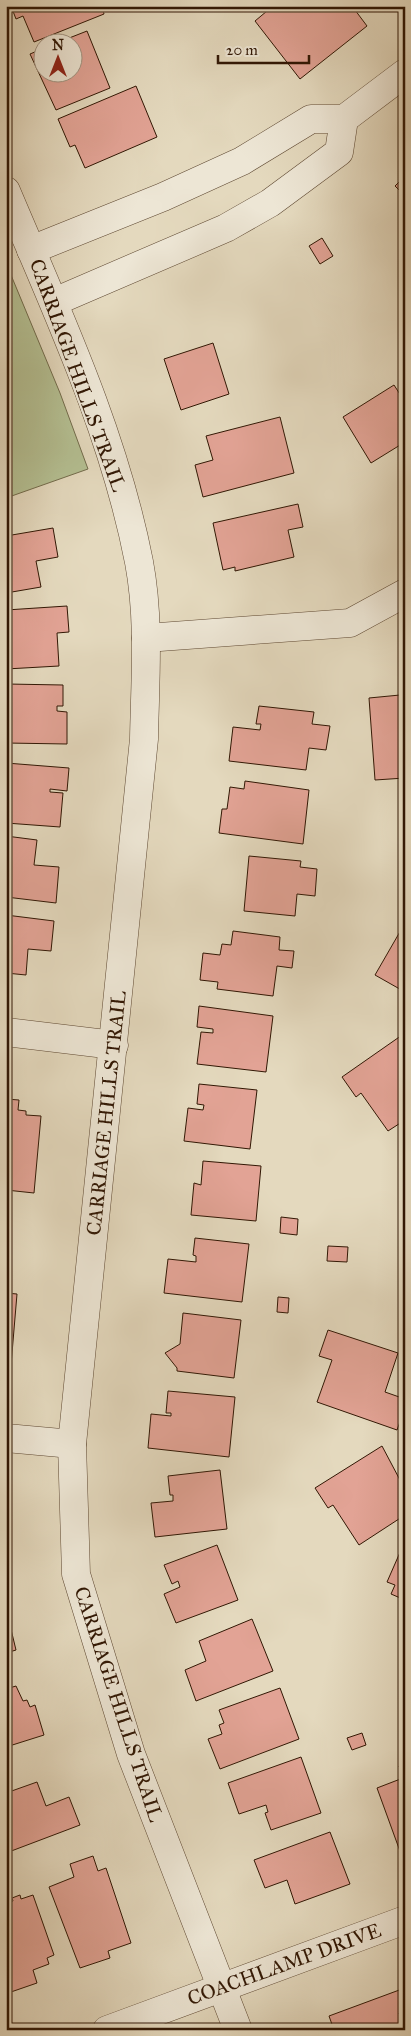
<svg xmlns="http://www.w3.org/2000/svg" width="411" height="2036" viewBox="0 0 411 2036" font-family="'IM FELL Great Primer',serif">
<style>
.green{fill:#b4bf92;stroke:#726b4b}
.building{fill:#e2a395;stroke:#311704}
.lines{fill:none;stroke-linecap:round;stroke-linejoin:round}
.minor-casing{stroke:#5e4832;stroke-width:29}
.minor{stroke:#ede6d5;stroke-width:28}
.labels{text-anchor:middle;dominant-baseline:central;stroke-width:4;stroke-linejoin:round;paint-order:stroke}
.street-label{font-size:20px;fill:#311704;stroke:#ede6d5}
</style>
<rect width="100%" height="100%" fill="#e4d9be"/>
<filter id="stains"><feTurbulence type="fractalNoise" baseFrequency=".004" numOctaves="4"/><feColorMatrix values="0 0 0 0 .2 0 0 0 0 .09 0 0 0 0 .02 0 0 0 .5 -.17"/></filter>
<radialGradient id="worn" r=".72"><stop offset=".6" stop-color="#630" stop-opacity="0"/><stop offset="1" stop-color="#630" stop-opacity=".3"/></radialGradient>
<polygon class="green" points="6,263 60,393 88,469 6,498"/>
<g class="building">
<polygon points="11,6 102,6 104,14 34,42 23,16 16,19"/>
<polygon points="273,6 328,6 331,10 336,6 352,6 367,26 300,79 255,21"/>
<polygon points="87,31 110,88 56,110 30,54 42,49 42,72 72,72 72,42 59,42"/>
<polygon points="136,86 157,137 85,168 75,145 70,147 58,119"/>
<polygon points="405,176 405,196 395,186"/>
<polygon points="322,238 333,256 320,264 309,246"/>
<polygon points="213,343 229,394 181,410 164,359"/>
<polygon points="394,385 405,402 405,442 371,463 343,417"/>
<polygon points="280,417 294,473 203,497 195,465 213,460 206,436"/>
<polygon points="298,504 303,527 288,530 294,557 235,571 235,567 223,570 213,523"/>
<polygon points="53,528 58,557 36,561 41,587 6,593 6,536"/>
<polygon points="67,606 69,632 57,633 59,666 6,669 6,610"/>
<polygon points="7,684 63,685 63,706 57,706 57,711 67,712 67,744 6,743"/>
<polygon points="400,695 401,719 405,719 405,778 375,780 369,698"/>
<polygon points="259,706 314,712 312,724 330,726 326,750 309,748 306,770 229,761 233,727 260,730 261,724 256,724"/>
<polygon points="6,763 69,768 67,791 50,789 50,792 63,793 60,827 6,823"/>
<polygon points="245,781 309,790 303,844 219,833 222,809 227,809 230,787 244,789"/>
<polygon points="6,836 37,840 34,865 59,867 56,903 6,897"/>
<polygon points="249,856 301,861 300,867 317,869 315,896 297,894 295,916 244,911"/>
<polygon points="6,915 54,921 51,951 28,949 26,975 6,973"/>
<polygon points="405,923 405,992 375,975"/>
<polygon points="233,931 280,937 279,950 294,951 292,968 277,966 273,996 217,989 218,982 200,980 203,953 220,955 222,944 231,945"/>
<polygon points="199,1006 273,1016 266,1072 197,1064 201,1032 213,1033 213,1029 197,1027"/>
<polygon points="405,1033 405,1120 388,1131 361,1093 356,1097 342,1077"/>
<polygon points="199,1084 257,1090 250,1149 184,1141 188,1108 203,1110 204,1105 197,1104"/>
<polygon points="6,1099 19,1100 18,1110 26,1111 26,1115 41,1116 34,1193 6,1190"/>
<polygon points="203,1161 261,1166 256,1221 191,1215 194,1183 201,1185"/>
<polygon points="281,1217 298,1219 297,1235 280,1233"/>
<polygon points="195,1238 249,1244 242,1302 164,1293 168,1259 196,1262 196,1256 193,1255"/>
<polygon points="328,1246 348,1247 347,1262 327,1261"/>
<polygon points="6,1293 17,1294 11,1365 6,1365"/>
<polygon points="278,1297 289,1298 288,1313 277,1312"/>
<polygon points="183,1313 241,1320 234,1378 177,1371 177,1368 165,1353 180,1344"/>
<polygon points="328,1330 398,1353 385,1392 405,1399 405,1408 397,1430 317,1402 332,1360 319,1356"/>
<polygon points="168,1391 235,1397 229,1457 148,1448 151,1414 171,1416 171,1413 166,1413"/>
<polygon points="382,1446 400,1480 403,1479 405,1482 405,1515 359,1545 333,1505 328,1508 315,1488"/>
<polygon points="220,1470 227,1529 155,1537 151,1503 173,1501 173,1495 170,1495 168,1476"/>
<polygon points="405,1541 405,1600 391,1594 395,1585 387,1582"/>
<polygon points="217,1545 238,1600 176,1623 164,1594 180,1587 178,1581 172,1584 164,1565"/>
<polygon points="8,1617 16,1650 6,1653 6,1618"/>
<polygon points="252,1619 273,1671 196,1701 185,1670 206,1661 199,1641"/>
<polygon points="16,1686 23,1701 27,1700 30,1707 35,1705 44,1735 6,1747 6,1689"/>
<polygon points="280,1688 299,1739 220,1769 208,1739 222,1734 219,1725 224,1723 219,1710"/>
<polygon points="362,1733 366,1745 352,1750 347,1738"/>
<polygon points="301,1757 321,1813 271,1830 265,1813 268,1812 266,1805 239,1814 228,1783"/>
<polygon points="405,1763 405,1852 401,1854 377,1788 403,1778 399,1766"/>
<polygon points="37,1782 46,1806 69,1797 80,1825 6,1853 6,1793"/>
<polygon points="330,1832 350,1884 295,1904 287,1880 265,1888 254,1860"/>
<polygon points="93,1856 98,1871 106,1868 131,1943 108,1951 110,1958 80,1968 49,1887 74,1877 70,1864"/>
<polygon points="20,1895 21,1899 33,1895 54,1955 47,1958 49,1964 33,1970 37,1983 8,1993 6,1988 6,1904 13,1901 12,1898"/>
<polygon points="402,1989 405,1997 405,2011 399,2013 405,2030 334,2030 329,2016"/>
</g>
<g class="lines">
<g class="minor-casing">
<g id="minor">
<path d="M 6,191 C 57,312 114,433 139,562 C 150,620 145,681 144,739 L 72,1444 L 76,1574 L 131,1754 L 238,2030"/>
<polyline points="31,250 163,197 242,161 311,119 344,119 405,73"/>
<polyline points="54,302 226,228 270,203 339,152 344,119"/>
<polyline points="146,638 350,623 405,593"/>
<polyline points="6,1032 114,1045"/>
<polyline points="6,1438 72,1444"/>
<polyline points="107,2030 405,1920"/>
</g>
</g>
<use href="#minor" class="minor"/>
</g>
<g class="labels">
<g class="street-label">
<text transform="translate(78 375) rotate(70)">CARRIAGE HILLS TRAIL</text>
<text transform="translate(106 1113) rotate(-84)">CARRIAGE HILLS TRAIL</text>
<text transform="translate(119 1704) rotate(72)">CARRIAGE HILLS TRAIL</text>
<text transform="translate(284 1964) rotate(-20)">COACHLAMP DRIVE</text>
</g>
</g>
<rect width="411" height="2036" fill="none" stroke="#e4d9be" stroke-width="25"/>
<rect x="8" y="8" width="396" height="2021" fill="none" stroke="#311704" stroke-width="2.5"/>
<rect x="12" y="12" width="386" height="2011" fill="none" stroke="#311704"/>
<g transform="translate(58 58)"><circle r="24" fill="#ede6d5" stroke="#a29381"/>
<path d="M0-4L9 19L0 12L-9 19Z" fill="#8f2418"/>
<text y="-8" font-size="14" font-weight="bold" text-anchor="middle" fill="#311704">N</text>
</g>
<path d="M218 55v8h91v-8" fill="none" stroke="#311704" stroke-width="2.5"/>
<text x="226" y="55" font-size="15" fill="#311704" stroke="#ede6d5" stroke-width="4" paint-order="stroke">20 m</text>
<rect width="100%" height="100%" filter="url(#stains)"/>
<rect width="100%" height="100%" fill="url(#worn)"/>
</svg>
